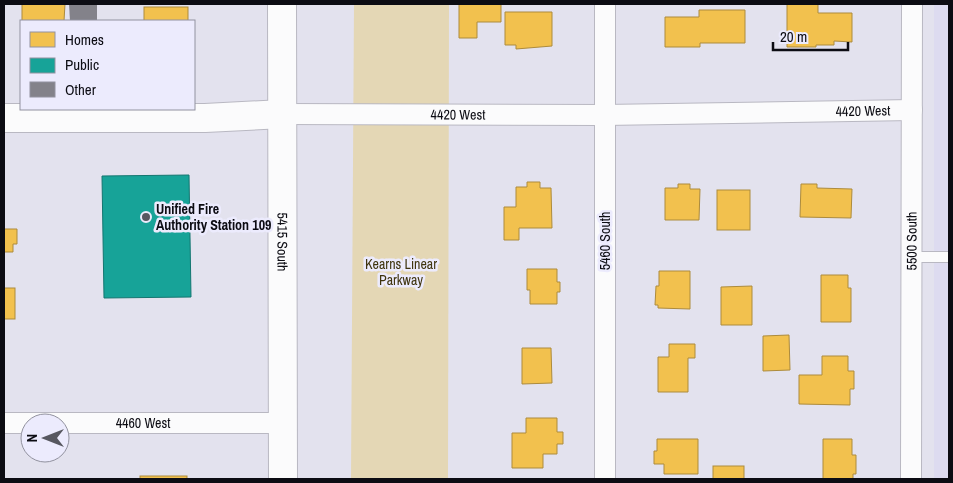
<svg xmlns="http://www.w3.org/2000/svg" width="953" height="483" viewBox="0 0 953 483" font-family="'Archivo Narrow',sans-serif">
<style>
.built{fill:#dddbf0}
.green{fill:#e4d7b5}
.homes{fill:#f2c14e;stroke:#ad8b3c}
.public{fill:#17a398;stroke:#147670}
.building{fill:#83828a}
.lines{fill:none;stroke-linecap:round;stroke-linejoin:round}
.lane-casing{stroke:#b9b8c2;stroke-width:12}
.street-casing{stroke:#b9b8c2;stroke-width:22}
.secondary-casing{stroke:#b9b8c2;stroke-width:30}
.primary-casing{stroke:#b9b8c2;stroke-width:30}
.lane{stroke:#fbfbfc;stroke-width:10}
.street{stroke:#fbfbfc;stroke-width:20}
.secondary{stroke:#fbfbfc;stroke-width:28}
.primary{stroke:#fbfbfc;stroke-width:28}
.poi-dot{fill:#575760;stroke:#ecebfd;stroke-width:2}
.labels{text-anchor:middle;dominant-baseline:central;stroke-width:5;stroke-linejoin:round;paint-order:stroke}
.street-label{font-size:14px;fill:#0c0c13;stroke:#ecebfd}
.poi-label{font-size:14px;font-weight:bold;fill:#0c0c13;stroke:#ecebfd;text-anchor:start}
.park-label{font-size:14px;fill:#3f340e;stroke:#ecebfd}
</style>
<rect width="100%" height="100%" fill="#e3e2ee"/>
<rect class="built" x="934" y="4" width="15" height="475"/>
<polygon class="green" points="354,4 449,4 448,479 351,479"/>
<g class="homes">
<polygon points="22,4 65,4 64,21 22,21"/>
<polygon points="459,4 501,4 501,22 477,22 477,38 459,38"/>
<polygon points="787,4 818,4 818,13 852,13 852,42 834,41 834,45 816,45 816,47 787,47"/>
<rect x="144" y="7" width="44" height="14"/>
<polygon points="699,10 745,10 745,43 700,43 700,47 665,47 665,17 699,17"/>
<polygon points="505,12 552,12 552,46 516,49 516,45 505,45"/>
<polygon points="527,182 540,182 540,188 551,188 552,228 519,228 519,240 504,240 504,207 516,207 516,187 527,187"/>
<polygon points="678,184 690,184 690,189 700,189 699,220 665,220 665,188 678,188"/>
<polygon points="801,184 817,184 817,188 852,189 851,218 800,217"/>
<rect x="717" y="190" width="33" height="40"/>
<polygon points="4,229 17,229 17,244 13,244 13,252 4,252"/>
<polygon points="527,269 557,269 557,282 560,282 560,292 557,292 557,304 530,304 530,290 527,290"/>
<polygon points="659,271 690,271 690,309 658,308 658,305 655,305 656,286 659,286"/>
<polygon points="821,275 848,275 848,288 851,288 851,322 821,322"/>
<polygon points="752,286 752,325 721,325 721,287"/>
<rect x="4" y="288" width="11" height="31"/>
<polygon points="789,335 790,370 763,371 763,336"/>
<polygon points="669,344 695,344 695,358 688,358 688,392 658,392 658,357 669,357"/>
<polygon points="522,348 551,348 552,383 522,384"/>
<polygon points="822,356 848,356 848,371 854,371 854,389 850,389 850,405 799,404 799,375 822,375"/>
<polygon points="526,418 557,418 557,432 563,432 563,444 557,444 557,454 543,454 543,468 512,468 512,433 526,433"/>
<polygon points="657,439 698,439 698,474 664,474 664,464 654,464 654,451 657,451"/>
<polygon points="823,439 852,439 852,455 856,455 856,474 853,474 853,479 823,479"/>
<rect x="713" y="466" width="31" height="13"/>
<rect x="140" y="476" width="47" height="3"/>
</g>
<polygon class="public" points="189,175 191,297 104,298 102,176"/>
<polygon class="building" points="69,4 97,4 97,21 70,21"/>
<g class="lines">
<g class="lane-casing">
<polyline id="lane" points="911,257 949,257"/>
</g>
<g class="street-casing">
<g id="street">
<path id="s1" d="M 283,114 L 604,115 L 912,110"/>
<path id="s2" d="M 4,423 L 283,423"/>
<polyline points="605,479 605,4"/>
<path id="s3" d="M 911,479 L 912,4"/>
</g>
</g>
<g class="secondary-casing">
<polyline id="secondary" points="4,118 205,118 283,114"/>
</g>
<g class="primary-casing">
<g id="primary">
<path id="s4" d="M 282,4 L 283,479"/>
</g>
</g>
<use href="#lane" class="lane"/>
<use href="#street" class="street"/>
<use href="#secondary" class="secondary"/>
<use href="#primary" class="primary"/>
</g>
<circle class="poi-dot" cx="146" cy="217" r="5"/>
<g class="labels">
<g class="street-label">
<text stroke="none"><textPath href="#s1" startOffset="580">4420 West</textPath></text>
<text stroke="none"><textPath href="#s1" startOffset="175">4420 West</textPath></text>
<text stroke="none"><textPath href="#s4" startOffset="238">5415 South</textPath></text>
<text transform="translate(605 241) rotate(-90)">5460 South</text>
<text stroke="none"><textPath href="#s3" startOffset="238">5500 South</textPath></text>
<text stroke="none"><textPath href="#s2" startOffset="139">4460 West</textPath></text>
</g>
<g class="poi-label">
<text x="156" y="209">Unified Fire<tspan x="156" dy="16">Authority Station 109</tspan></text>
</g>
<g class="park-label">
<text x="401" y="264">Kearns Linear<tspan x="401" dy="16">Parkway</tspan></text>
</g>
</g>
<rect width="953" height="483" fill="none" stroke="#0c0c13" stroke-width="10"/>
<rect x="20" y="20" width="175" height="90" fill="#ecebfd" stroke="#92929f"/>
<rect x="30" y="32" width="25" height="15" fill="#f2c14e" stroke="#92929f"/>
<text x="65" y="45" font-size="15" fill="#0c0c13">Homes</text>
<rect x="30" y="58" width="25" height="15" fill="#17a398" stroke="#92929f"/>
<text x="65" y="70" font-size="15" fill="#0c0c13">Public</text>
<rect x="30" y="82" width="25" height="15" fill="#83828a" stroke="#92929f"/>
<text x="65" y="95" font-size="15" fill="#0c0c13">Other</text>
<g transform="translate(45 438) rotate(270)"><circle r="24" fill="#ecebfd" stroke="#92929f"/>
<path d="M0-4L9 19L0 12L-9 19Z" fill="#575760"/>
<text y="-8" font-size="14" font-weight="bold" text-anchor="middle" fill="#0c0c13">N</text>
</g>
<path d="M773 42v8h75v-8" fill="none" stroke="#0c0c13" stroke-width="2.5"/>
<text x="780" y="42" font-size="15" fill="#0c0c13" stroke="#ecebfd" stroke-width="4" paint-order="stroke">20 m</text>
</svg>
